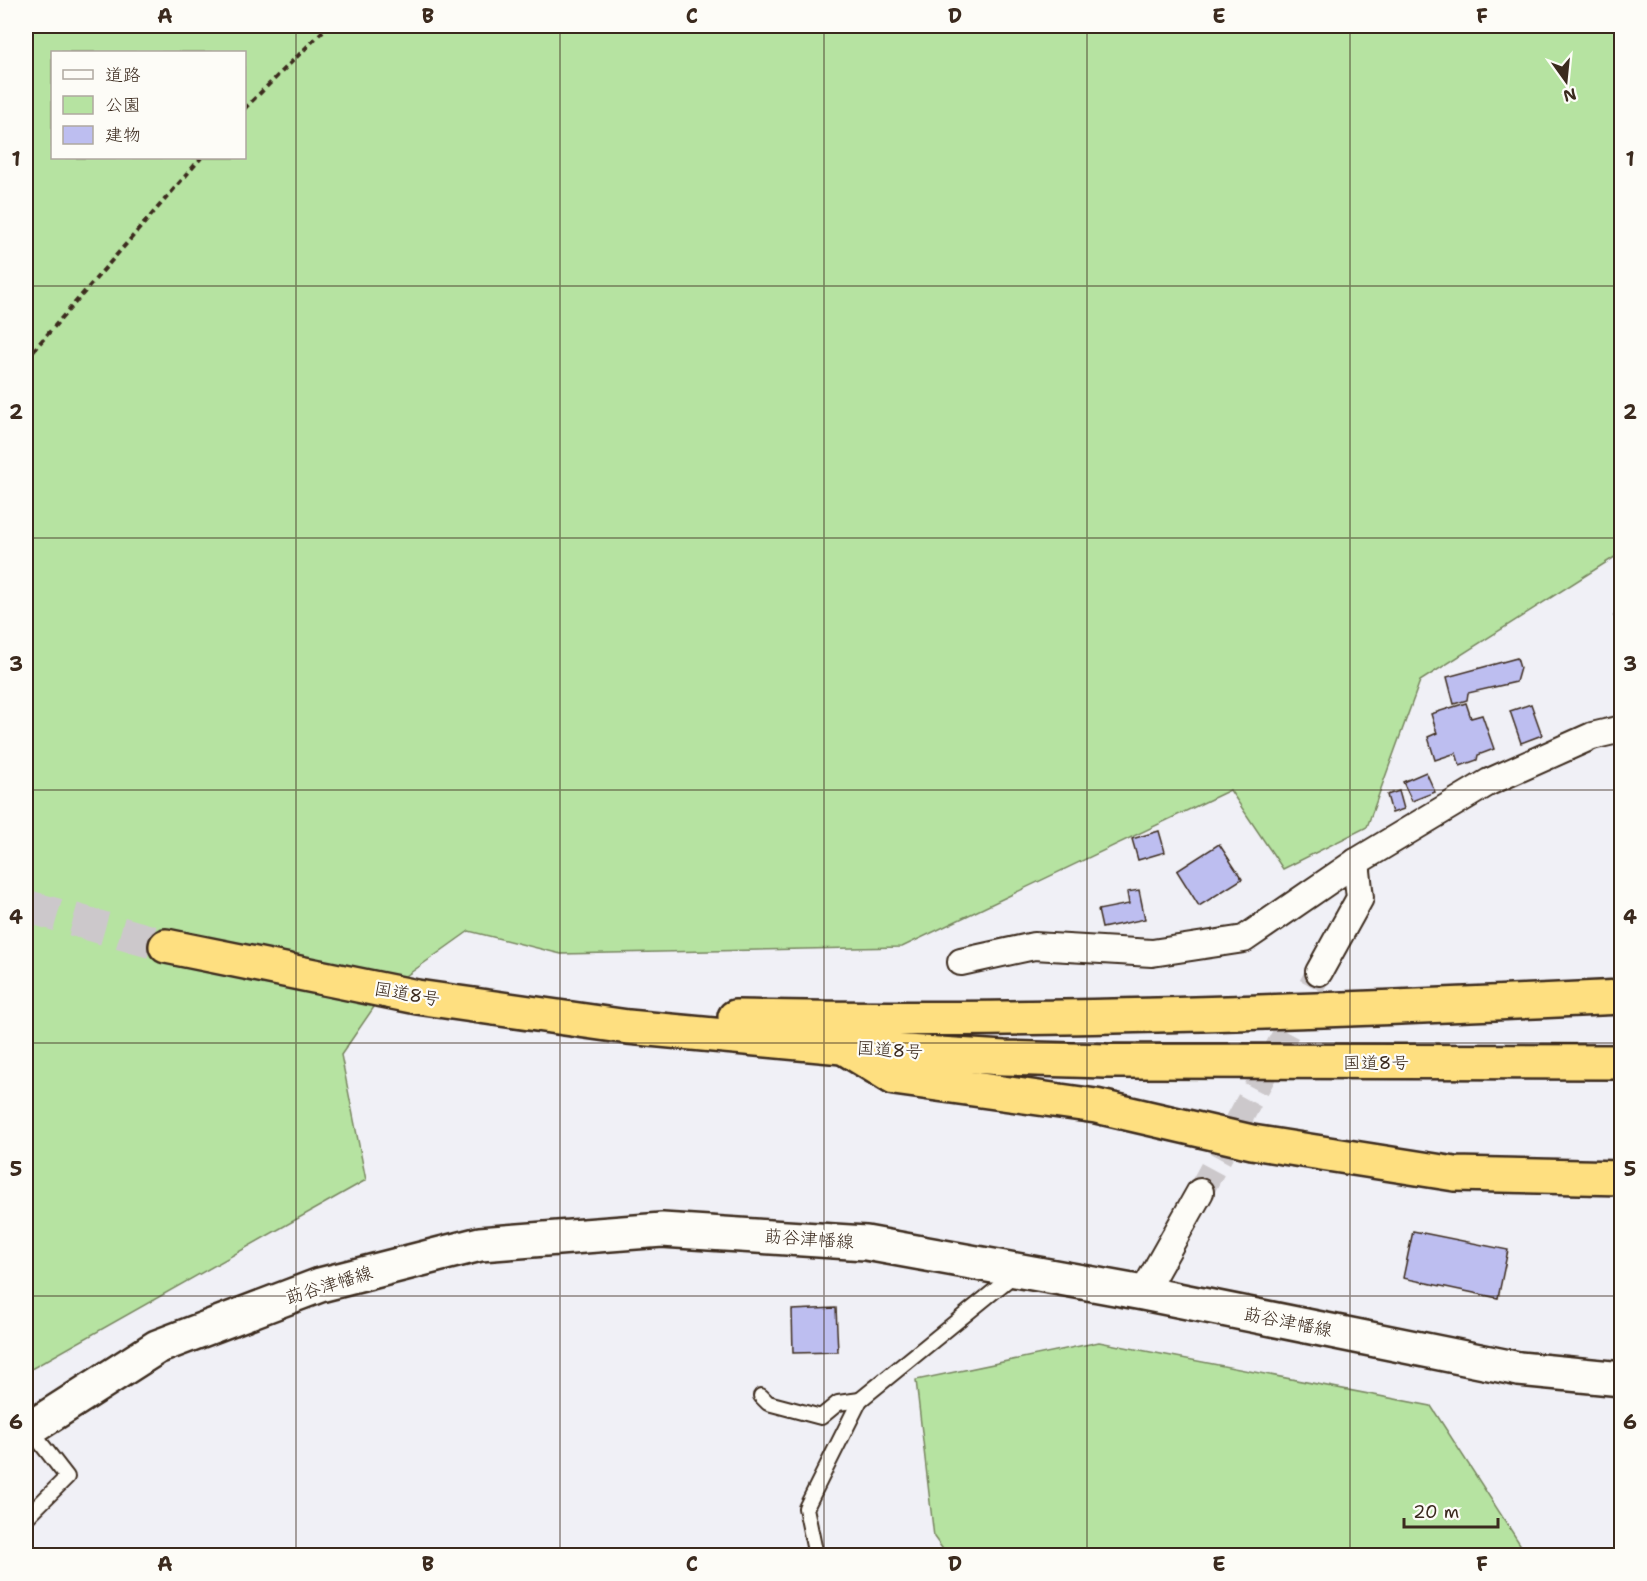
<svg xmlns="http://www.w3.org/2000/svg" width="1647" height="1581" viewBox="0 0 1647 1581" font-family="'Shantell Sans','Klee One',sans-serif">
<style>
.green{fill:#b6e3a1;stroke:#788660;stroke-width:1.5;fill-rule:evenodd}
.building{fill:#bdbef0;stroke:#3b2a1e;stroke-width:1.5}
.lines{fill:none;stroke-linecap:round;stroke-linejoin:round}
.street-tunnel{stroke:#ccc8cb;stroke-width:26;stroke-dasharray:26 13;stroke-linecap:butt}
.highway-tunnel{stroke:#ccc8cb;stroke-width:33;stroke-dasharray:33 16;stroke-linecap:butt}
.lane-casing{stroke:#3b2a1e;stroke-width:18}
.street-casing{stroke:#3b2a1e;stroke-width:30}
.secondary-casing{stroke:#3b2a1e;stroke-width:38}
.highway-casing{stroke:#3b2a1e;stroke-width:38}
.path{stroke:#3b2a1e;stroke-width:4;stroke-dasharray:6 4.5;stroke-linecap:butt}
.lane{stroke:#fdfcf7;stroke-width:14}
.street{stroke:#fdfcf7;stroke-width:26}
.secondary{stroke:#fdfcf7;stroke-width:33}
.highway{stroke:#fedf80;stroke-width:33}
.grid{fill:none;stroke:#3b2a1e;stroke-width:1.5;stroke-opacity:0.55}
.labels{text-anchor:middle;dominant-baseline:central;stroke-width:4.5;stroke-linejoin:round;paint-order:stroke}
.street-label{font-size:18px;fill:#3b2a1e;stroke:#fdfcf7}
.neatline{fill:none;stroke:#3b2a1e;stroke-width:2}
.grid-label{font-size:20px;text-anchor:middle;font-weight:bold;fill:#3b2a1e}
</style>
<rect width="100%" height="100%" fill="#f0f0f6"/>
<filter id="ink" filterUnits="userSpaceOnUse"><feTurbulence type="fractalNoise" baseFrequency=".0167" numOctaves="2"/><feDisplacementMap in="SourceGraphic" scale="12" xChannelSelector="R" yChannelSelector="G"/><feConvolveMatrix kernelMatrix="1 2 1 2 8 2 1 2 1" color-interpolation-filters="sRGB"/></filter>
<g filter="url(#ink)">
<g class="green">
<path d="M 26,26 L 1621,26 L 1621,553 L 1420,681 L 1367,827 L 1283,869 L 1230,790 L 902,947 L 561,954 L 469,931 L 385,991 L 341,1055 L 366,1180 L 26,1372 ZM 52,52 L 244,52 L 244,158 L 52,158 Z"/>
<polygon points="1099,1342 1431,1406 1527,1555 947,1555 934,1537 916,1380"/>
</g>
<g class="building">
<polygon points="1622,611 1622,628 1614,616"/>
<polygon points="1517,658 1520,668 1516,682 1468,693 1467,700 1454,704 1447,677"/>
<polygon points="1466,703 1471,718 1482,715 1494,749 1478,755 1477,760 1460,766 1456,753 1435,760 1428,737 1437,733 1431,714"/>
<polygon points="1531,704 1542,735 1521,743 1510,711"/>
<polygon points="1426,772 1435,792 1412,801 1403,782"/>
<polygon points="1399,791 1404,809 1392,813 1387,795"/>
<polygon points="1159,831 1165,852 1138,860 1132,839"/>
<polygon points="1219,844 1242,879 1199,906 1177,871"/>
<polygon points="1139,890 1145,919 1102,928 1098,910 1129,904 1127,892"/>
<polygon points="1413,1231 1508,1250 1498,1298 1403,1278"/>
<polygon points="836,1308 838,1352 793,1353 792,1310"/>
</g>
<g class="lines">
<polyline class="street-tunnel" points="1200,1192 1319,972"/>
<polyline class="highway-tunnel" points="26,906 166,946"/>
<g class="lane-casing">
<g id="lane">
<polyline points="761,1396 768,1403 821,1417 838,1403 860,1400"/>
<polyline points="26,1518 67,1477 29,1428"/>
<polyline points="816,1556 806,1508 860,1400 1015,1274"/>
</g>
</g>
<g class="street-casing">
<g id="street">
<polyline points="961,962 1034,946 1152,953 1244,939 1356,862 1489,782 1592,736 1622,729"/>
<polyline points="1319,972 1360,898 1356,862"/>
<polyline points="1143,1293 1200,1192"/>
</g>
</g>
<g class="secondary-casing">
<polyline id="secondary" points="26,1431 157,1347 320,1285 480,1244 662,1230 866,1243 1143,1293 1519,1369 1622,1379"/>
</g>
<g class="highway-casing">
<g id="highway">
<polyline points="166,946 417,997 628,1027 874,1050 1004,1058 1106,1061 1622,1062"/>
<path d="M 735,1017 C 1031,1023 1326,1011 1622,997"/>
<polyline points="848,1050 894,1078 1096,1106 1252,1142 1455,1174 1622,1178"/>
</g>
</g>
<g class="path">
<polyline points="244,109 328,26"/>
<polyline points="26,359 201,158"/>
</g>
<use href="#lane" class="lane"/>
<use href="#street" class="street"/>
<use href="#secondary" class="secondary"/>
<use href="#highway" class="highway"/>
</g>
</g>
<path class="grid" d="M 296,26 L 296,1556M 560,26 L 560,1556M 824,26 L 824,1556M 1087,26 L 1087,1556M 1350,26 L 1350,1556M 26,286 L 1622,286M 26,538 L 1622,538M 26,790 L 1622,790M 26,1043 L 1622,1043M 26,1296 L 1622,1296"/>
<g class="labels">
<g class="street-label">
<text transform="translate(407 994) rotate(10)">国道8号</text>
<text transform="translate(890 1050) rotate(4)">国道8号</text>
<text x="1376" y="1063">国道8号</text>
<text transform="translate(809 1239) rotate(4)">莇谷津幡線</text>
<text transform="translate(329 1285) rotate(-17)">莇谷津幡線</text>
<text transform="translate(1288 1322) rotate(11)">莇谷津幡線</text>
</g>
</g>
<rect width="1647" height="1581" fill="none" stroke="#fdfcf7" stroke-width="66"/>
<rect x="51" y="51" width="195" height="108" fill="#fdfcf7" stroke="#afa8a0" stroke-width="1.5"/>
<rect x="63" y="70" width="30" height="9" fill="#fdfcf7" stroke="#afa8a0" stroke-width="1.5"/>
<text x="105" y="81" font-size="18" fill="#3b2a1e">道路</text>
<rect x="63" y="96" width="30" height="18" fill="#b6e3a1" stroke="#afa8a0" stroke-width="1.5"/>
<text x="105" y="111" font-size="18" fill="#3b2a1e">公園</text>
<rect x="63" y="126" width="30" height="18" fill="#bdbef0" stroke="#afa8a0" stroke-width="1.5"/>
<text x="105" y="141" font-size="18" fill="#3b2a1e">建物</text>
<g transform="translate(1566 81) rotate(165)" stroke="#fdfcf7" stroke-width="4.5" paint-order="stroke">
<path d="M0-4.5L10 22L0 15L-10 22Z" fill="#3b2a1e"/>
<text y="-9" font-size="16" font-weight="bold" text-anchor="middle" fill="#3b2a1e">N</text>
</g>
<path d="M1404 1518v9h94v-9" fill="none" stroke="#3b2a1e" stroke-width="3"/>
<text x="1413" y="1518" font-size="18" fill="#3b2a1e" stroke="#fdfcf7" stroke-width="4.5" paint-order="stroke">20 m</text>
<rect x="33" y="33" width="1581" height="1515" class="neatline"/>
<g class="grid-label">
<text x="165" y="23">A</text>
<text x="428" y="23">B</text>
<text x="692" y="23">C</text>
<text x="955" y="23">D</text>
<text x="1219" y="23">E</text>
<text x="1482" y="23">F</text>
<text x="16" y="166">1</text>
<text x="1630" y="166">1</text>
<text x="16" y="419">2</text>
<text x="1630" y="419">2</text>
<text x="16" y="671">3</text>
<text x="1630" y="671">3</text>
<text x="16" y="924">4</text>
<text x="1630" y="924">4</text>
<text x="16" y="1176">5</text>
<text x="1630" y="1176">5</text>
<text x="16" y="1429">6</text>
<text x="1630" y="1429">6</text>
<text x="165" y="1571">A</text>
<text x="428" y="1571">B</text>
<text x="692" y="1571">C</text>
<text x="955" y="1571">D</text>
<text x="1219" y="1571">E</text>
<text x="1482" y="1571">F</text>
</g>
</svg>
